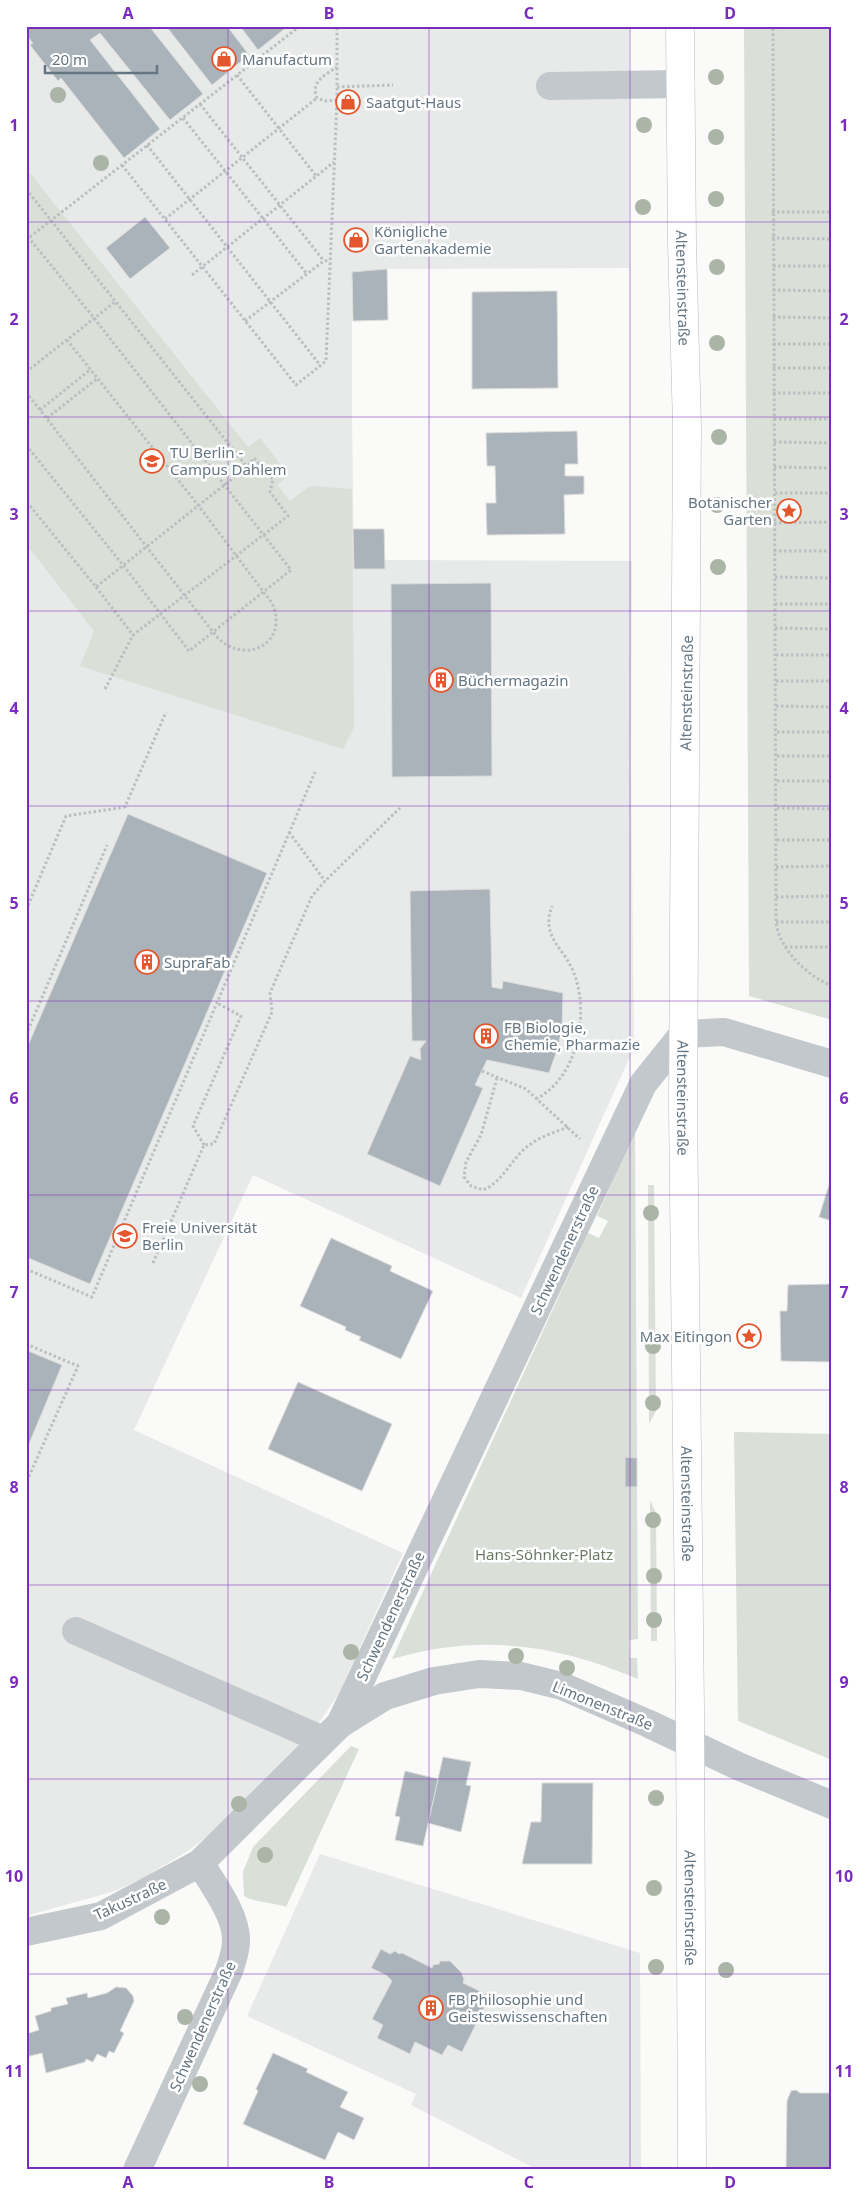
<svg xmlns="http://www.w3.org/2000/svg" width="858" height="2196" viewBox="0 0 858 2196" font-family="'Noto Sans',sans-serif">
<style>
.built{fill:#e8e9e9}
.green{fill:#dadfd7}
.building{fill:#aab3b9;stroke:#dcdcda}
.lines{fill:none;stroke-linecap:round;stroke-linejoin:round}
.major-casing{stroke:#b5babe;stroke-width:29}
.path{stroke:#bbbfc2;stroke-width:3;stroke-dasharray:2.5 2.5;stroke-linecap:butt}
.minor{stroke:#c3c8cc;stroke-width:28}
.major{stroke:#fff;stroke-width:28}
.tree{fill:#aab4a7}
.grid{fill:none;stroke:#7b2cbf;stroke-width:1;stroke-opacity:0.55}
.labels{text-anchor:middle;dominant-baseline:central;stroke-width:5;stroke-linejoin:round;paint-order:stroke}
.poi-label{font-size:15px;fill:#657683;stroke:#fff;text-anchor:start}
.street-label{font-size:15px;fill:#657683;stroke:#fff}
.park-label{font-size:15px;fill:#687a64;stroke:#fff}
.neatline{fill:none;stroke:#7b2cbf;stroke-width:2}
.grid-label{font-size:16px;text-anchor:middle;font-weight:bold;fill:#7b2cbf}
</style>
<rect width="100%" height="100%" fill="#fafaf8"/>
<g class="built">
<polygon points="26,26 629,26 629,268 387,269 352,272 352,416 354,569 379,569 380,560 632,561 631,765 634,1048 521,1298 253,1175 134,1430 403,1553 339,1693 321,1720 300,1747 227,1821 189,1850 145,1877 115,1891 26,1916"/>
<polygon points="320,1854 640,1953 641,2170 538,2170 411,2105 416,2094 247,2016"/>
</g>
<g class="green">
<polygon points="744,26 832,26 832,1020 749,996"/>
<polygon points="26,168 248,447 260,438 289,475 277,485 290,501 310,486 352,489 354,727 343,749 80,666 94,631 26,544"/>
<path d="M 635,1131 L 637,1458 L 625,1458 L 625,1487 L 637,1487 L 638,1639 L 629,1640 L 630,1658 L 637,1658 L 638,1679 C 556,1644 479,1633 392,1659 L 588,1233 L 599,1238 L 608,1221 L 597,1216 Z"/>
<polygon points="648,1185 654,1185 656,1411 649,1424"/>
<polygon points="734,1432 832,1434 832,1760 738,1721"/>
<polygon points="650,1500 656,1513 657,1641 651,1641"/>
<path d="M 351,1746 L 359,1749 L 286,1907 C 273,1902 256,1903 244,1896 L 243,1872 L 253,1847 Z"/>
</g>
<g class="building">
<polygon points="26,26 149,26 203,94 170,120 100,33 90,40 160,129 124,158 61,78 58,81 30,45 33,43 26,35"/>
<polygon points="166,26 227,26 249,55 212,85"/>
<polygon points="240,26 288,26 258,50"/>
<polygon points="145,217 170,248 130,279 106,248"/>
<polygon points="387,269 388,320 353,321 352,272"/>
<polygon points="557,291 558,388 472,389 472,292"/>
<polygon points="577,431 578,464 565,464 565,476 584,476 584,494 564,495 565,534 487,535 486,503 496,503 495,466 487,466 486,433"/>
<polygon points="353,529 384,529 385,569 354,569"/>
<polygon points="491,583 492,776 392,777 391,584"/>
<polygon points="128,814 267,873 90,1284 26,1257 26,1050"/>
<polygon points="490,889 492,987 502,989 503,981 563,993 562,1029 557,1050 549,1073 487,1060 475,1085 483,1088 440,1186 367,1154 410,1056 421,1060 420,1049 426,1041 412,1041 410,891"/>
<polygon points="832,1175 832,1221 819,1217"/>
<polygon points="331,1238 392,1266 390,1271 433,1291 401,1359 359,1340 361,1337 345,1330 346,1327 300,1306"/>
<polygon points="832,1284 832,1362 781,1361 780,1311 787,1311 788,1285"/>
<polygon points="26,1350 62,1365 26,1451"/>
<polygon points="298,1382 392,1424 362,1491 268,1449"/>
<polygon points="625,1457 637,1458 637,1487 625,1487"/>
<polygon points="443,1757 471,1762 466,1785 471,1786 461,1832 428,1823"/>
<polygon points="405,1771 438,1779 423,1846 395,1840 400,1817 395,1816"/>
<polygon points="542,1783 593,1783 592,1864 522,1864 531,1822 541,1822"/>
<polygon points="381,1949 390,1954 395,1951 399,1954 402,1953 432,1968 433,1965 439,1964 440,1961 450,1961 461,1972 464,1979 463,1983 490,1996 462,2052 448,2045 442,2055 415,2042 410,2054 377,2038 383,2025 372,2019 392,1981 386,1975 371,1968"/>
<polygon points="116,1987 126,1988 133,1996 134,2001 120,2031 124,2033 114,2053 109,2051 106,2058 97,2054 93,2062 86,2059 85,2062 46,2073 42,2053 26,2057 26,2034 39,2030 35,2016 51,2011 51,2008 68,2004 66,1998 87,1993 88,1998 107,1993"/>
<polygon points="273,2053 308,2069 306,2072 348,2092 340,2107 364,2118 354,2140 338,2132 325,2160 243,2124 258,2091 256,2089"/>
<polygon points="796,2090 800,2093 832,2093 832,2170 786,2168 787,2101 791,2091"/>
</g>
<g class="lines">
<g class="major-casing">
<g id="major">
<path id="s1" d="M 680,26 L 682,244 L 687,425 L 683,1106 L 690,1708 L 692,2170"/>
</g>
</g>
<g class="path">
<path d="M 783,26 L 773,29 L 776,922 C 779,949 807,976 832,986"/>
<polyline points="237,75 317,177"/>
<polyline points="337,87 393,85"/>
<path d="M 337,100 L 325,101 L 317,98 C 310,82 325,75 337,67"/>
<polyline points="200,104 324,261"/>
<polyline points="183,118 307,274"/>
<polyline points="147,145 320,365"/>
<polyline points="122,165 296,385 326,361 337,100 337,26"/>
<polyline points="26,189 247,467 96,587 26,501"/>
<polyline points="772,212 832,212"/>
<polyline points="165,219 317,98"/>
<polyline points="772,238 832,239"/>
<polyline points="26,240 300,26"/>
<polyline points="773,266 832,266"/>
<polyline points="192,275 334,162"/>
<polyline points="773,290 832,291"/>
<polyline points="773,317 832,318"/>
<polyline points="245,321 324,261 330,260"/>
<polyline points="773,344 832,344"/>
<polyline points="773,368 832,368"/>
<polyline points="26,372 115,302"/>
<path d="M 26,392 L 217,637 C 246,667 290,642 272,603 L 198,505 L 67,340"/>
<polyline points="773,393 832,393"/>
<polyline points="40,410 91,369"/>
<polyline points="47,418 98,378"/>
<polyline points="774,419 832,419"/>
<polyline points="774,442 832,443"/>
<polyline points="26,445 123,565 189,651 291,570 94,318 29,238"/>
<polyline points="774,467 832,468"/>
<polyline points="775,493 832,493"/>
<polyline points="774,523 832,522"/>
<polyline points="774,551 832,551"/>
<polyline points="775,577 832,578"/>
<polyline points="96,587 133,635 288,516 270,492 273,479 254,458 247,467"/>
<polyline points="775,604 832,604"/>
<polyline points="775,628 832,629"/>
<polyline points="776,655 832,655"/>
<polyline points="776,681 832,681"/>
<polyline points="105,689 133,635"/>
<polyline points="776,706 832,707"/>
<polyline points="777,732 832,732"/>
<polyline points="777,756 832,756"/>
<polyline points="777,781 832,781"/>
<polyline points="777,808 832,809"/>
<polyline points="289,832 325,881"/>
<polyline points="777,840 832,840"/>
<polyline points="776,867 832,866"/>
<polyline points="776,897 832,896"/>
<polyline points="26,910 66,816 125,807 166,712"/>
<polyline points="776,922 832,922"/>
<polyline points="785,947 832,947"/>
<polyline points="26,1035 107,845"/>
<polyline points="482,1071 526,1089 580,1139"/>
<path d="M 497,1078 L 481,1135 L 466,1162 L 464,1177 L 471,1186 L 483,1190 C 503,1182 511,1159 528,1146 C 539,1137 555,1132 568,1127"/>
<path d="M 536,1099 C 577,1078 589,1017 575,976 C 566,948 540,939 552,906"/>
<polyline points="204,1145 193,1126 241,1016 217,1003"/>
<polyline points="153,1263 204,1145 214,1144 272,1012 270,993 312,896 325,881 400,808"/>
<polyline points="26,1269 92,1297 315,772"/>
<polyline points="26,1344 78,1366 26,1483"/>
</g>
<g class="minor">
<polyline points="550,86 681,84"/>
<polyline points="76,1631 323,1740"/>
<polyline points="340,1724 385,1696 434,1681 479,1674 521,1676 562,1686 647,1723 738,1766 832,1805"/>
<polyline points="26,1932 101,1916 200,1863 340,1724 643,1084 683,1034 724,1032 832,1064"/>
<path d="M 137,2170 L 229,1971 C 232,1962 236,1951 236,1941 C 237,1916 213,1884 200,1863"/>
</g>
<use href="#major" class="major"/>
</g>
<g class="tree">
<circle cx="716" cy="77" r="8"/>
<circle cx="58" cy="95" r="8"/>
<circle cx="644" cy="125" r="8"/>
<circle cx="716" cy="137" r="8"/>
<circle cx="101" cy="163" r="8"/>
<circle cx="716" cy="199" r="8"/>
<circle cx="643" cy="207" r="8"/>
<circle cx="717" cy="267" r="8"/>
<circle cx="717" cy="343" r="8"/>
<circle cx="719" cy="437" r="8"/>
<circle cx="717" cy="505" r="8"/>
<circle cx="718" cy="567" r="8"/>
<circle cx="651" cy="1213" r="8"/>
<circle cx="653" cy="1346" r="8"/>
<circle cx="653" cy="1403" r="8"/>
<circle cx="653" cy="1520" r="8"/>
<circle cx="654" cy="1576" r="8"/>
<circle cx="654" cy="1620" r="8"/>
<circle cx="351" cy="1652" r="8"/>
<circle cx="516" cy="1656" r="8"/>
<circle cx="567" cy="1668" r="8"/>
<circle cx="656" cy="1798" r="8"/>
<circle cx="239" cy="1804" r="8"/>
<circle cx="265" cy="1855" r="8"/>
<circle cx="654" cy="1888" r="8"/>
<circle cx="162" cy="1917" r="8"/>
<circle cx="656" cy="1967" r="8"/>
<circle cx="726" cy="1970" r="8"/>
<circle cx="185" cy="2017" r="8"/>
<circle cx="200" cy="2084" r="8"/>
</g>
<path class="grid" d="M 228,26 L 228,2170M 429,26 L 429,2170M 630,26 L 630,2170M 26,222 L 832,222M 26,417 L 832,417M 26,611 L 832,611M 26,806 L 832,806M 26,1001 L 832,1001M 26,1195 L 832,1195M 26,1390 L 832,1390M 26,1585 L 832,1585M 26,1779 L 832,1779M 26,1974 L 832,1974"/>
<defs>
<g id="shop-ring" transform="scale(1.25)"><circle r="9.5" fill="#fff" stroke="#e4572e" stroke-width="1.5"/><path d="M-5-2.5h2.3a2.7 3.5 0 0 1 5.4 0H5L5.5 6h-11ZM-1.5-2.5h3a1.5 2.3 0 0 0-3 0Z" fill="#e4572e"/></g>
<g id="university-ring" transform="scale(1.25)"><circle r="9.5" fill="#fff" stroke="#e4572e" stroke-width="1.5"/><path d="M0-5L7-2L0 1L-7-2ZM-4 1L0 2.5L4 1V4Q0 6-4 4Z" fill="#e4572e"/></g>
<g id="sight-ring" transform="scale(1.25)"><circle r="9.5" fill="#fff" stroke="#e4572e" stroke-width="1.5"/><path d="M0-6L1.8-2.2L6-1.7L2.9 1.2L3.7 5.4L0 3.3L-3.7 5.4L-2.9 1.2L-6-1.7L-1.8-2.2Z" fill="#e4572e"/></g>
<g id="building-ring" transform="scale(1.25)"><circle r="9.5" fill="#fff" stroke="#e4572e" stroke-width="1.5"/><path d="M-4-6H4V6H1V3H-1V6H-4ZM-2.5-4.3h1.7v1.8h-1.7ZM.8-4.3h1.7v1.8H.8ZM-2.5-1h1.7V.8h-1.7ZM.8-1h1.7V.8H.8Z" fill="#e4572e"/></g>
</defs>
<g fill-rule="evenodd">
<use href="#shop-ring" x="224" y="59"/>
<use href="#shop-ring" x="348" y="102"/>
<use href="#shop-ring" x="356" y="240"/>
<use href="#university-ring" x="152" y="461"/>
<use href="#sight-ring" x="789" y="511"/>
<use href="#building-ring" x="441" y="680"/>
<use href="#building-ring" x="147" y="962"/>
<use href="#building-ring" x="486" y="1036"/>
<use href="#university-ring" x="125" y="1236"/>
<use href="#sight-ring" x="749" y="1336"/>
<use href="#building-ring" x="431" y="2008"/>
</g>
<g class="labels">
<g class="poi-label">
<text x="242" y="59">Manufactum</text>
<text x="366" y="102">Saatgut-Haus</text>
<text x="374" y="231">Königliche<tspan x="374" dy="17">Gartenakademie</tspan></text>
<text x="170" y="452">TU Berlin -<tspan x="170" dy="17">Campus Dahlem</tspan></text>
<text x="772" y="502" text-anchor="end">Botanischer<tspan x="772" dy="17">Garten</tspan></text>
<text x="458" y="680">Büchermagazin</text>
<text x="164" y="962">SupraFab</text>
<text x="504" y="1027">FB Biologie,<tspan x="504" dy="17">Chemie, Pharmazie</tspan></text>
<text x="142" y="1227">Freie Universität<tspan x="142" dy="17">Berlin</tspan></text>
<text x="732" y="1336" text-anchor="end">Max Eitingon</text>
<text x="448" y="1999">FB Philosophie und<tspan x="448" dy="17">Geisteswissenschaften</tspan></text>
</g>
<g class="street-label">
<text stroke="none"><textPath href="#s1" startOffset="262">Altensteinstraße</textPath></text>
<text transform="translate(686 693) rotate(-89)">Altensteinstraße</text>
<text stroke="none"><textPath href="#s1" startOffset="1072">Altensteinstraße</textPath></text>
<text transform="translate(564 1250) rotate(-65)">Schwendenerstraße</text>
<text stroke="none"><textPath href="#s1" startOffset="1478">Altensteinstraße</textPath></text>
<text transform="translate(390 1616) rotate(-65)">Schwendenerstraße</text>
<text transform="translate(603 1705) rotate(22)">Limonenstraße</text>
<text transform="translate(130 1899) rotate(-25)">Takustraße</text>
<text stroke="none"><textPath href="#s1" startOffset="1882">Altensteinstraße</textPath></text>
<text transform="translate(202 2026) rotate(-66)">Schwendenerstraße</text>
</g>
<g class="park-label">
<text x="544" y="1554">Hans-Söhnker-Platz</text>
</g>
</g>
<rect width="858" height="2196" fill="none" stroke="#ffffff" stroke-width="55"/>
<path d="M45 65v8h112v-8" fill="none" stroke="#657683" stroke-width="2.5"/>
<text x="52" y="65" font-size="15" fill="#657683" stroke="#ffffff" stroke-width="4" paint-order="stroke">20 m</text>
<rect x="28" y="28" width="802" height="2140" class="neatline"/>
<g class="grid-label">
<text x="128" y="19">A</text>
<text x="329" y="19">B</text>
<text x="529" y="19">C</text>
<text x="730" y="19">D</text>
<text x="14" y="131">1</text>
<text x="844" y="131">1</text>
<text x="14" y="325">2</text>
<text x="844" y="325">2</text>
<text x="14" y="520">3</text>
<text x="844" y="520">3</text>
<text x="14" y="714">4</text>
<text x="844" y="714">4</text>
<text x="14" y="909">5</text>
<text x="844" y="909">5</text>
<text x="14" y="1104">6</text>
<text x="844" y="1104">6</text>
<text x="14" y="1298">7</text>
<text x="844" y="1298">7</text>
<text x="14" y="1493">8</text>
<text x="844" y="1493">8</text>
<text x="14" y="1688">9</text>
<text x="844" y="1688">9</text>
<text x="14" y="1882">10</text>
<text x="844" y="1882">10</text>
<text x="14" y="2077">11</text>
<text x="844" y="2077">11</text>
<text x="128" y="2188">A</text>
<text x="329" y="2188">B</text>
<text x="529" y="2188">C</text>
<text x="730" y="2188">D</text>
</g>
</svg>
